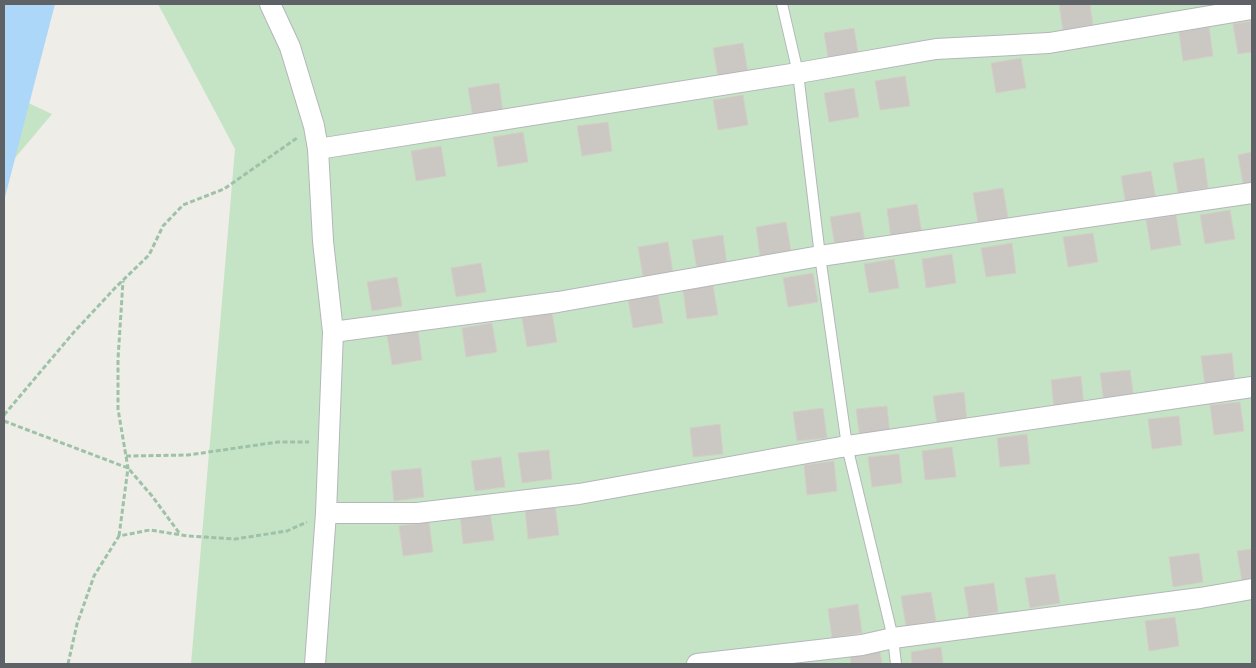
<svg xmlns="http://www.w3.org/2000/svg" width="1256" height="668" viewBox="0 0 1256 668" font-family="'Open Sans',sans-serif">
<style>
.green{fill:#c5e4c6}
.water{fill:#add7f9}
.building{fill:#cbc8c4;stroke:#d4cfc5}
.lines{fill:none;stroke-linecap:round;stroke-linejoin:round}
.service-casing{stroke:#b4b6ba;stroke-width:12}
.minor-casing{stroke:#b4b6ba;stroke-width:22}
.path{stroke:#9ec2a8;stroke-width:3;stroke-dasharray:5 2.5;stroke-linecap:butt}
.service{stroke:#fff;stroke-width:10}
.minor{stroke:#fff;stroke-width:20}
</style>
<rect width="100%" height="100%" fill="#efede7"/>
<g class="green">
<polygon points="4,4 7,93 52,114 4,171"/>
<polygon points="158,4 1252,4 1252,664 191,664 235,149"/>
</g>
<polygon class="water" points="4,4 55,4 4,201"/>
<g class="building">
<polygon points="1059,4 1090,4 1093,25 1063,30"/>
<polygon points="1252,21 1252,52 1238,54 1233,24"/>
<polygon points="1209,27 1213,56 1183,61 1179,32"/>
<polygon points="854,28 859,58 829,63 824,33"/>
<polygon points="743,43 748,73 718,77 713,48"/>
<polygon points="1021,58 1026,88 996,93 991,63"/>
<polygon points="905,76 910,106 880,110 875,81"/>
<polygon points="499,83 503,113 473,118 468,88"/>
<polygon points="854,88 859,117 829,122 824,93"/>
<polygon points="743,95 748,125 718,130 713,100"/>
<polygon points="608,122 612,151 582,156 577,126"/>
<polygon points="523,132 528,162 498,167 493,137"/>
<polygon points="441,146 446,176 416,181 411,151"/>
<polygon points="1252,152 1252,183 1243,184 1238,155"/>
<polygon points="1204,158 1208,188 1178,193 1173,163"/>
<polygon points="1151,171 1156,200 1126,205 1121,176"/>
<polygon points="1003,188 1008,218 978,223 973,193"/>
<polygon points="917,204 922,234 891,238 887,209"/>
<polygon points="1230,210 1235,239 1205,244 1200,215"/>
<polygon points="860,212 865,241 835,246 830,217"/>
<polygon points="1176,215 1181,245 1151,250 1146,220"/>
<polygon points="786,222 791,251 760,256 756,227"/>
<polygon points="1093,233 1098,262 1068,267 1063,237"/>
<polygon points="723,235 727,265 697,270 692,240"/>
<polygon points="668,242 673,272 643,277 638,247"/>
<polygon points="1012,243 1016,273 986,277 981,248"/>
<polygon points="952,254 956,283 926,288 922,259"/>
<polygon points="894,259 899,288 869,293 864,264"/>
<polygon points="481,263 486,292 456,297 451,268"/>
<polygon points="813,273 818,302 788,307 783,278"/>
<polygon points="397,277 402,306 372,311 367,282"/>
<polygon points="713,285 718,315 687,319 683,290"/>
<polygon points="658,294 663,323 633,328 628,299"/>
<polygon points="552,313 557,342 527,347 522,318"/>
<polygon points="492,323 497,352 466,357 462,328"/>
<polygon points="418,330 422,360 392,365 387,335"/>
<polygon points="1232,353 1235,382 1205,386 1201,356"/>
<polygon points="1130,370 1134,399 1104,403 1100,373"/>
<polygon points="1081,376 1084,406 1054,409 1051,380"/>
<polygon points="964,392 967,422 937,425 933,396"/>
<polygon points="1240,402 1244,431 1214,435 1210,405"/>
<polygon points="887,406 890,435 860,439 856,409"/>
<polygon points="823,408 827,438 797,441 793,412"/>
<polygon points="1179,416 1182,445 1152,449 1148,419"/>
<polygon points="720,424 723,454 693,457 690,428"/>
<polygon points="1027,434 1030,464 1000,467 997,438"/>
<polygon points="952,447 956,477 925,480 922,451"/>
<polygon points="549,450 552,479 522,483 518,453"/>
<polygon points="899,454 902,483 872,487 868,457"/>
<polygon points="501,457 505,487 475,491 471,461"/>
<polygon points="834,461 837,491 807,495 804,465"/>
<polygon points="421,468 424,497 394,501 391,471"/>
<polygon points="555,505 559,535 528,539 525,509"/>
<polygon points="490,511 494,540 463,544 460,514"/>
<polygon points="429,522 433,552 403,556 399,526"/>
<polygon points="1252,549 1252,579 1242,581 1237,551"/>
<polygon points="1199,553 1203,582 1173,587 1169,557"/>
<polygon points="1055,574 1060,603 1030,608 1025,578"/>
<polygon points="994,583 998,612 969,617 964,587"/>
<polygon points="931,592 936,621 906,626 901,596"/>
<polygon points="858,604 862,633 832,638 828,609"/>
<polygon points="1175,617 1179,646 1149,651 1145,621"/>
<polygon points="941,647 943,664 912,664 911,652"/>
<polygon points="880,651 882,664 851,664 850,655"/>
</g>
<g class="lines">
<g class="service-casing">
<polyline id="service" points="782,4 798,73 820,256 847,446 893,638 896,664"/>
</g>
<g class="minor-casing">
<g id="minor">
<polyline points="270,4 290,47 314,126 318,149 323,241 333,332 326,513 315,664"/>
<polyline points="318,149 798,73 936,49 1049,43 1252,9"/>
<polyline points="333,332 558,302 820,256 1252,193"/>
<polyline points="326,513 417,513 579,494 841,447 1252,387"/>
<polyline points="697,664 862,645 893,638 1200,598 1252,589"/>
</g>
</g>
<g class="path">
<polyline points="4,415 74,332 116,287 149,255 163,226 183,205 224,189 297,138"/>
<polyline points="4,421 128,468 152,496 180,534"/>
<polyline points="126,456 188,455 278,442 309,442"/>
<polyline points="119,536 128,468 118,409 118,359 123,281"/>
<polyline points="68,664 77,624 94,576 119,536 150,530 188,536 235,539 287,531 307,522"/>
</g>
<use href="#service" class="service"/>
<use href="#minor" class="minor"/>
</g>
<rect width="1256" height="668" fill="none" stroke="#5e6166" stroke-width="10"/>
</svg>
